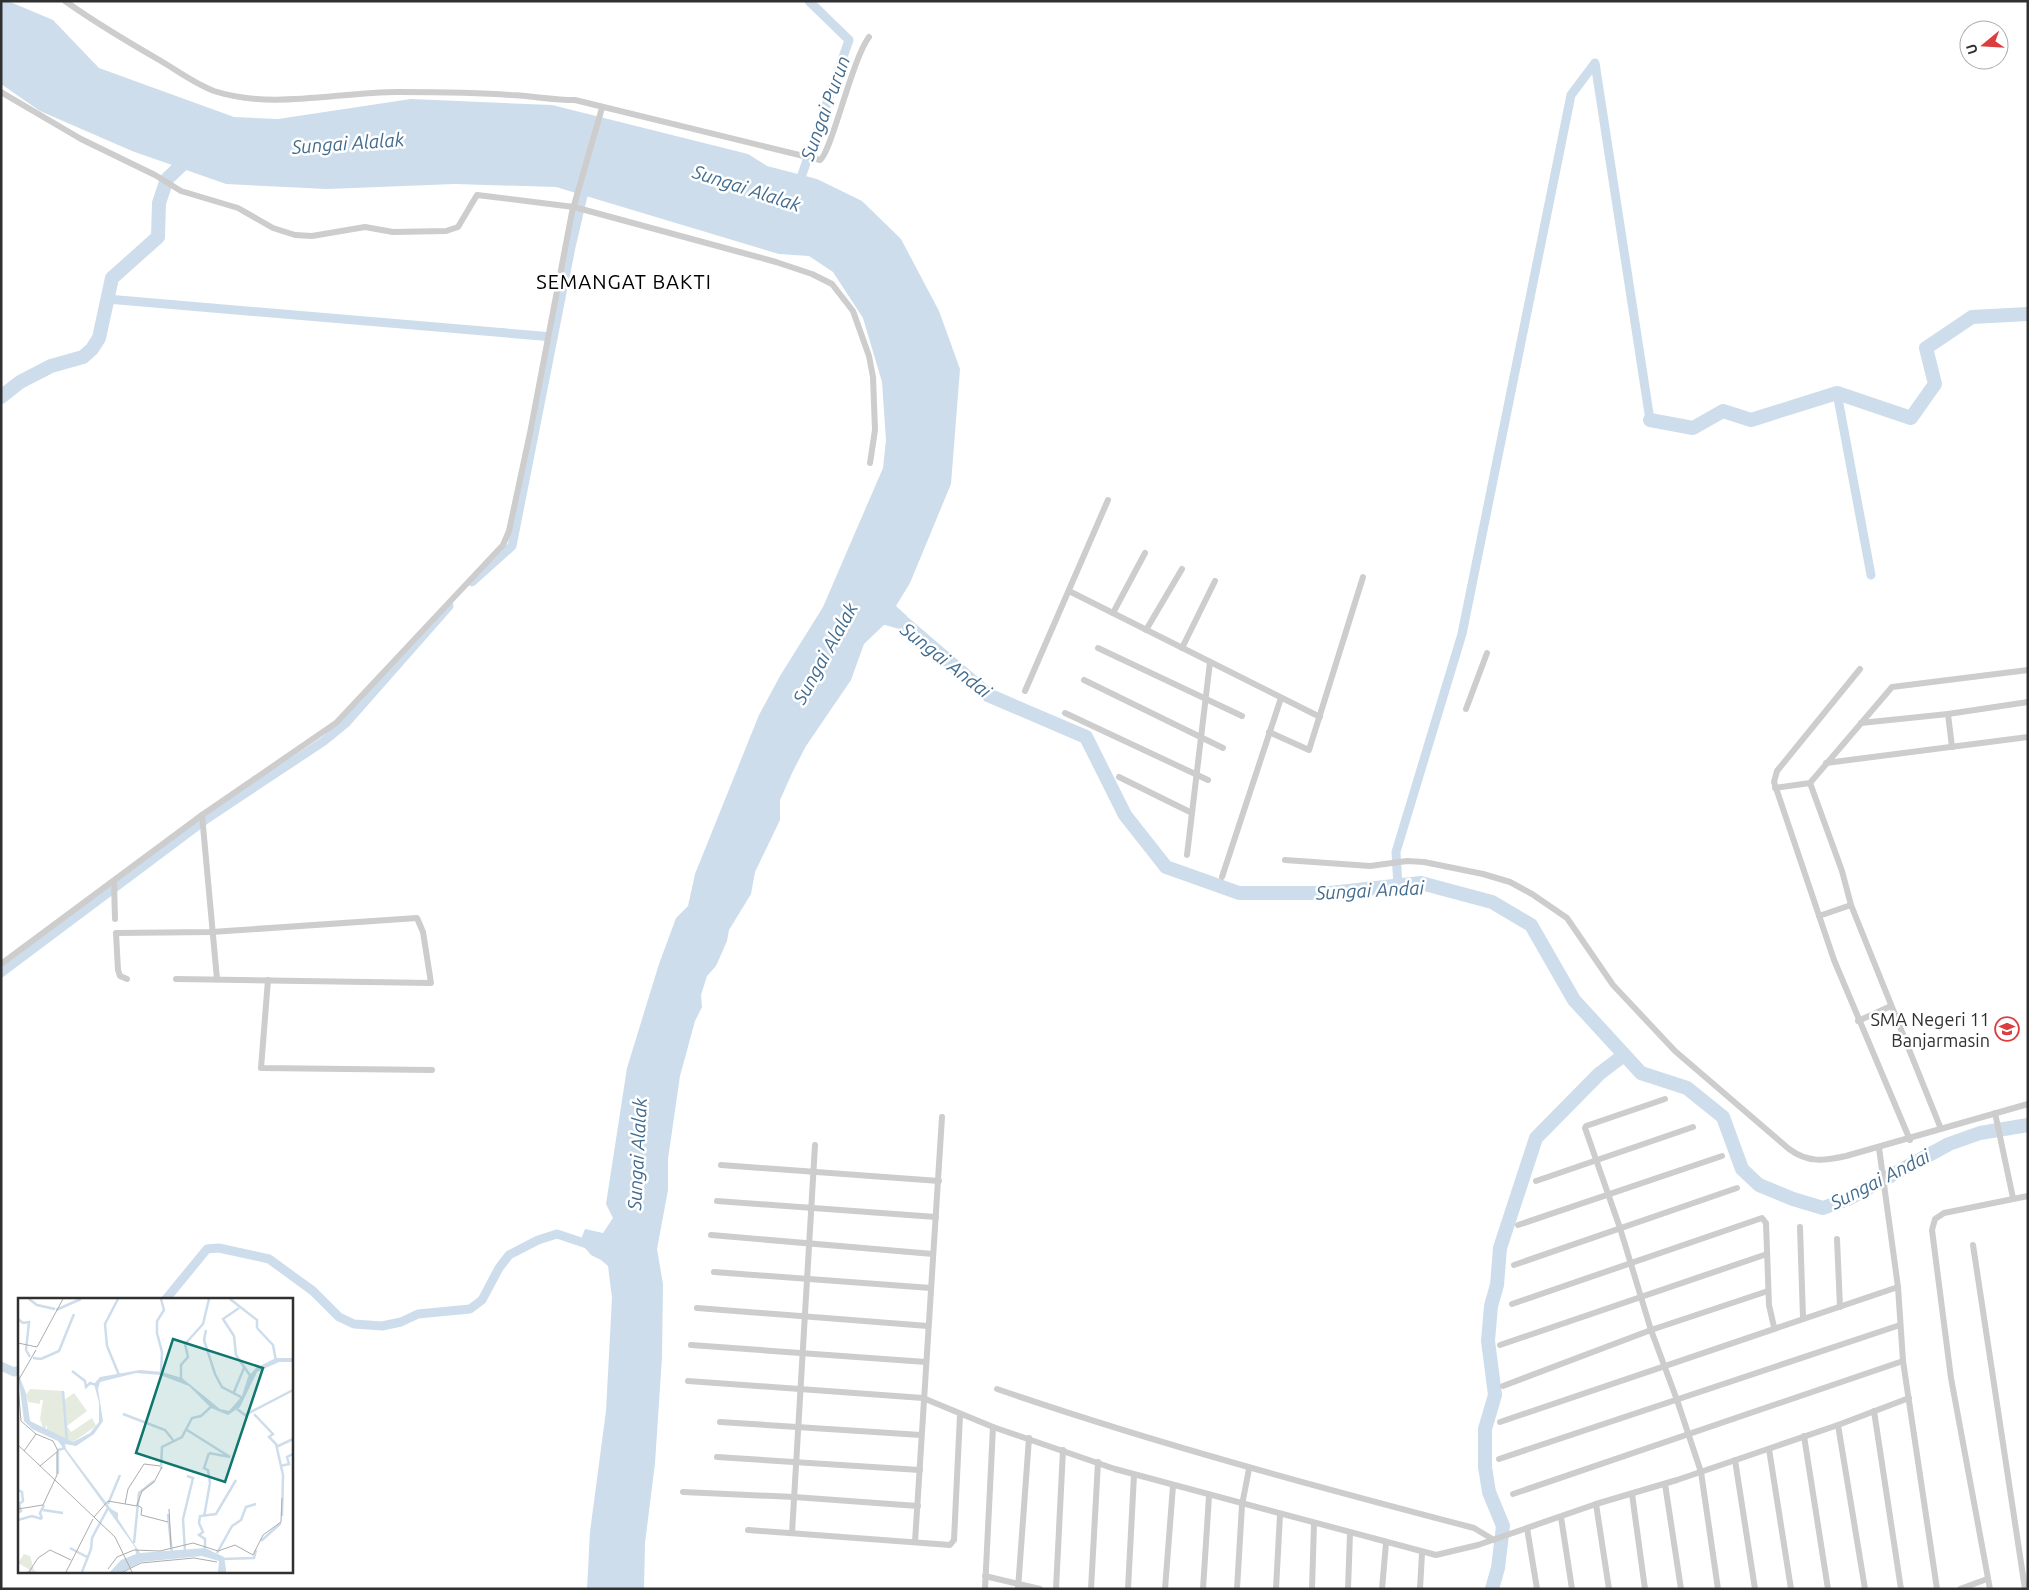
<svg xmlns="http://www.w3.org/2000/svg" width="2029" height="1590" viewBox="0 0 2029 1590" font-family="Ubuntu,sans-serif">
<style>
.water{fill:#cdddeb}
.lines{fill:none;stroke-linecap:round;stroke-linejoin:round}
.canal{stroke:#cdddeb;stroke-width:9}
.river{stroke:#cdddeb;stroke-width:14}
.street{stroke:#cdcdcd;stroke-width:6}
.labels{text-anchor:middle;dominant-baseline:central;stroke-width:5;stroke-linejoin:round;paint-order:stroke}
.poi-label{font-size:18px;fill:#303030;stroke:#fff;text-anchor:end}
.water-label{font-size:19px;font-style:italic;fill:#426c8f;stroke:#fff}
.quarter-label{font-size:20px;letter-spacing:1px;fill:#000;stroke:#fff}
.inset-river{fill:none;stroke:#cdddeb;stroke-width:2.5}
.inset-road{fill:none;stroke:#acacac;stroke-width:1}
.view{fill:#0f766e;fill-opacity:0.15;stroke:#0f766e;stroke-width:2.5}
.inset-edge{fill:none;stroke:#303030;stroke-width:2.5}
</style>
<rect width="100%" height="100%" fill="#fff"/>
<polygon class="water" points="1,1 8,1 53,20 99,68 234,117 278,119 411,99 552,105 748,154 767,166 817,179 862,201 901,239 939,311 960,369 951,484 910,583 896,606 907,616 904,623 895,619 887,622 864,644 851,680 806,746 793,771 780,800 780,820 755,872 751,894 729,930 727,941 716,966 707,976 701,995 702,1007 695,1021 680,1076 668,1159 668,1190 657,1249 663,1284 662,1357 655,1463 645,1543 644,1589 587,1589 590,1532 606,1411 612,1298 608,1266 601,1260 591,1255 580,1242 585,1229 603,1233 613,1218 606,1204 627,1068 659,964 676,918 688,906 695,874 759,715 780,676 823,607 883,468 886,440 882,382 863,318 833,272 809,256 779,254 556,187 455,184 327,189 226,184 132,151 40,111 1,84"/>
<g class="lines">
<g class="canal">
<polyline points="798,186 849,40 809,1"/>
<polyline points="107,299 553,337"/>
<polyline points="1837,393 1871,575"/>
<polyline points="472,582 512,546 571,247 586,183"/>
<polyline points="1398,887 1396,852 1462,634 1571,95 1595,63 1650,420"/>
<polyline points="1,973 208,818 324,741 346,723 449,606"/>
<polyline points="166,1299 207,1249 219,1248 269,1259 313,1291 339,1317 354,1324 382,1326 401,1322 418,1314 470,1309 482,1300 499,1268 509,1255 538,1240 557,1234 590,1245"/>
<polyline points="1,1366 14,1372 19,1370"/>
</g>
<g class="river">
<polyline points="1,397 20,382 51,366 83,357 92,349 99,338 112,278 158,237 159,203 167,179 192,155"/>
<polyline points="1650,420 1693,428 1723,411 1751,420 1837,393 1911,418 1935,384 1926,348 1972,317 2028,314"/>
<polyline points="875,615 904,623 988,695 1086,737 1125,815 1166,867 1239,893 1330,893 1421,883 1492,902 1531,925 1574,1000 1641,1073 1687,1088 1723,1117 1742,1169 1759,1185 1793,1199 1823,1208 1848,1199 1949,1144 1980,1133 2028,1125"/>
<polyline points="1492,1589 1498,1568 1503,1526 1489,1492 1485,1467 1485,1429 1495,1395 1488,1341 1491,1306 1497,1285 1500,1248 1536,1138 1599,1074 1624,1055"/>
</g>
<g class="street">
<path d="M 65,1 C 96,23 128,42 161,61 C 178,71 195,84 214,91 C 273,110 337,92 398,92 C 436,92 474,92 511,95 C 533,96 553,100 575,100 L 820,160 C 831,154 852,59 869,37"/>
<polyline points="1,92 81,139 155,175 181,191 238,208 273,228 295,235 312,236 365,227 393,232 446,231 458,227 477,195 574,207 776,262 812,274 832,284 853,311 869,356 873,377 875,430 870,463"/>
<polyline points="1069,591 1320,717"/>
<polyline points="1113,613 1145,553"/>
<polyline points="1146,630 1182,569"/>
<polyline points="1098,648 1242,716"/>
<polyline points="1182,648 1215,581"/>
<polyline points="1860,669 1777,771 1774,782 1834,960 1910,1140"/>
<polyline points="1084,680 1223,748"/>
<polyline points="1025,691 1108,500"/>
<polyline points="1466,709 1487,653"/>
<polyline points="1065,713 1208,780"/>
<polyline points="1948,714 1952,747"/>
<polyline points="1861,723 1948,714 2028,702"/>
<polyline points="1269,732 1309,750 1363,577"/>
<polyline points="1826,763 2028,737"/>
<polyline points="1119,777 1192,813"/>
<polyline points="1810,783 1842,871 1851,905 1941,1129"/>
<polyline points="1775,788 1810,783 1892,687 2028,670"/>
<polyline points="202,815 217,979"/>
<polyline points="1187,855 1210,662"/>
<path d="M 1285,860 L 1370,866 L 1407,861 L 1424,862 L 1483,874 L 1510,882 L 1532,894 L 1567,918 L 1613,985 L 1675,1051 L 1789,1149 C 1808,1163 1824,1161 1846,1156 L 2028,1104"/>
<polyline points="1222,877 1281,698"/>
<polyline points="114,882 115,919"/>
<polyline points="1819,916 1851,905"/>
<polyline points="1,964 202,815 336,723 503,545 509,531 530,433 572,212 602,108"/>
<polyline points="127,979 120,976 118,970 116,933 212,932 417,918 423,932 431,983 176,979"/>
<polyline points="268,980 261,1068 432,1070"/>
<polyline points="1858,1021 1891,1006"/>
<polyline points="1665,1099 1586,1126 1585,1128 1620,1228 1651,1330 1677,1400 1701,1472 1718,1589"/>
<polyline points="1995,1113 2013,1198"/>
<polyline points="1879,1148 1898,1287 1903,1361 1937,1589"/>
<polyline points="721,1165 939,1181"/>
<polyline points="1536,1181 1693,1127"/>
<polyline points="717,1201 936,1217"/>
<polyline points="1518,1225 1722,1156"/>
<polyline points="1800,1227 1803,1318"/>
<polyline points="711,1235 933,1254"/>
<polyline points="1837,1239 1840,1307"/>
<polyline points="1973,1245 2025,1589"/>
<polyline points="1514,1265 1737,1188"/>
<polyline points="714,1272 931,1288"/>
<polyline points="1512,1304 1762,1218 1766,1223 1769,1305 1774,1327"/>
<polyline points="697,1308 928,1326"/>
<polyline points="691,1345 926,1362"/>
<polyline points="1500,1345 1767,1254"/>
<polyline points="688,1381 923,1398 993,1427 1115,1469 1436,1555 1478,1545 1596,1504 1677,1480 1838,1425 1909,1398"/>
<polyline points="1503,1386 1651,1330 1768,1291"/>
<path d="M 997,1389 C 1154,1443 1314,1486 1474,1528 L 1494,1540"/>
<polyline points="1874,1411 1901,1589"/>
<polyline points="720,1422 921,1435"/>
<polyline points="1500,1422 1898,1287"/>
<polyline points="1838,1425 1865,1589"/>
<polyline points="1804,1436 1828,1589"/>
<polyline points="1769,1449 1791,1589"/>
<polyline points="717,1457 920,1470"/>
<polyline points="1499,1459 1900,1325"/>
<polyline points="1735,1460 1755,1589"/>
<polyline points="1665,1484 1681,1589"/>
<polyline points="683,1492 794,1497 918,1506"/>
<polyline points="1513,1494 1903,1361"/>
<polyline points="1632,1494 1645,1589"/>
<polyline points="1596,1504 1609,1589"/>
<polyline points="1561,1517 1572,1589"/>
<polyline points="1527,1528 1537,1589"/>
<polyline points="748,1530 950,1545 954,1540 960,1415"/>
<polyline points="792,1533 815,1145"/>
<polyline points="915,1542 942,1117"/>
<polyline points="985,1576 1040,1589"/>
<polyline points="985,1589 993,1427"/>
<polyline points="1018,1589 1029,1438"/>
<polyline points="1056,1589 1063,1450"/>
<polyline points="1091,1589 1098,1462"/>
<polyline points="1128,1589 1134,1475"/>
<polyline points="1165,1589 1173,1486"/>
<polyline points="1203,1589 1209,1496"/>
<polyline points="1237,1589 1242,1505 1249,1469"/>
<polyline points="1276,1589 1280,1515"/>
<polyline points="1312,1589 1314,1524"/>
<polyline points="1348,1589 1350,1533"/>
<polyline points="1382,1589 1386,1543"/>
<polyline points="1420,1589 1422,1553"/>
<polyline points="1960,1589 1987,1579"/>
<polyline points="1990,1589 1951,1378 1932,1230 1935,1219 1944,1213 2028,1196"/>
</g>
</g>
<defs>
<g id="school-ring" transform="scale(1.25)"><circle r="9.5" fill="#fff" stroke="#dc3d3f" stroke-width="1.5"/><path d="M0-5L7-2L0 1L-7-2ZM-4 1L0 2.5L4 1V4Q0 6-4 4Z" fill="#dc3d3f"/></g>
</defs>
<g fill-rule="evenodd">
<use href="#school-ring" x="2007" y="1029"/>
</g>
<g class="labels">
<g class="poi-label">
<text x="1990" y="1019">SMA Negeri 11<tspan x="1990" dy="21">Banjarmasin</tspan></text>
</g>
<g class="water-label">
<text transform="translate(825 108) rotate(-70)">Sungai Purun</text>
<text transform="translate(348 143) rotate(-4)">Sungai Alalak</text>
<text transform="translate(747 188) rotate(18)">Sungai Alalak</text>
<text transform="translate(825 653) rotate(-61)">Sungai Alalak</text>
<text transform="translate(946 660) rotate(38)">Sungai Andai</text>
<text transform="translate(1370 890) rotate(-3)">Sungai Andai</text>
<text transform="translate(637 1154) rotate(-87)">Sungai Alalak</text>
<text transform="translate(1880 1179) rotate(-27)">Sungai Andai</text>
</g>
<g class="quarter-label">
<text x="624" y="281">SEMANGAT BAKTI</text>
</g>
</g>
<g transform="translate(18 1298)">
<rect width="275" height="275" fill="#fff"/>
<path d="M 12,91 L 46,93 L 46,102 L 56,95 L 69,113 L 49,128 L 53,134 L 74,120 L 78,128 L 55,144 L 29,134 L 29,127 L 26,133 L 22,121 L 25,102 L 22,102 L 22,106 L 10,104 L 8,97 ZM 6,256 L 12,258 L 16,272 L 19,274 L 8,274 L 12,272 L 0,265 Z" fill="#e5ecdf"/>
<path d="M 258,60 L 275,60 L 275,64 L 261,64 L 239,74 L 222,109 L 210,117 L 193,110 L 171,88 L 142,77 L 118,75 L 82,84 L 80,91 L 85,123 L 76,136 L 58,148 L 47,146 L 48,151 L 93,211 L 100,215 L 100,221 L 122,255 L 187,250 L 206,259 L 208,271 L 208,274 L 200,274 L 201,263 L 184,258 L 123,264 L 104,274 L 92,274 L 103,262 L 118,256 L 117,249 L 40,143 L 14,131 L 6,123 L 0,75 L 8,95 L 12,123 L 55,144 L 72,135 L 81,124 L 81,104 L 76,86 L 82,79 L 122,72 L 144,74 L 164,80 L 202,111 L 211,113 L 224,98 L 230,79 L 238,70 Z" fill="#cdddeb"/>
<path class="inset-river" d="M 11,1 L 19,7 L 37,11M 100,1 L 87,26 L 89,48 L 101,77M 212,1 L 239,22 L 239,30M 38,12 L 63,1M 0,21 L 5,25 L 11,24 L 8,52 L 12,59M 239,30 L 255,47 L 258,63M 188,32 L 186,42 L 197,76 L 204,89 L 225,100M 216,38 L 205,21 L 221,10M 216,38 L 218,57 L 233,79M 15,60 L 23,61 L 41,53 L 56,16M 54,73 L 67,83 L 68,89 L 72,85 L 78,87M 143,75 L 144,54 L 139,35 L 139,23 L 146,12 L 143,1M 163,83 L 163,67 L 170,59 L 167,46 L 185,26 L 191,1M 45,93 L 49,145M 216,94 L 226,70M 219,111 L 227,117 L 275,92M 105,116 L 147,132 L 155,142M 236,116 L 255,136 L 251,139 L 258,146 L 265,177 L 264,218M 169,132 L 212,159 L 191,155M 258,149 L 275,141M 262,168 L 271,166 L 269,159 L 275,156M 143,171 L 144,149 L 164,139 L 174,120 L 183,118 L 195,107M 40,176 L 40,152 L 47,150M 0,192 L 4,194 L 5,203 L 1,206 L 3,213 L 0,215M 90,206 L 102,177M 25,212 L 45,215M 150,216 L 154,256M 186,219 L 192,185 L 190,172 L 186,170 L 191,155M 24,221 L 22,215 L 26,207M 0,222 L 14,218 L 24,221M 243,243 L 263,225M 116,245 L 121,195 L 136,183M 52,250 L 69,259M 187,250 L 187,241 L 181,237 L 185,234 L 181,225 L 182,218 L 198,216 L 218,182M 167,253 L 165,221 L 175,180 L 169,178M 199,255 L 214,228 L 223,222 L 228,209 L 238,206M 204,261 L 236,260 L 238,252M 64,274 L 73,251 L 74,240 L 90,210"/>
<path class="inset-road" d="M 0,45 L 19,49 L 45,1M 0,83 L 18,52M 0,87 L 3,123 L 18,136 L 6,153M 18,136 L 35,143 L 40,153 L 22,168M 0,147 L 97,239 L 114,274M 144,169 L 136,184 L 124,193 L 119,207 L 124,210 L 123,217 L 150,224M 107,206 L 110,191 L 126,166 L 142,168M 0,211 L 25,207 L 39,177 L 39,154M 151,211 L 153,249M 76,219 L 90,203 L 119,208M 90,271 L 99,259 L 116,252 L 142,253 L 175,245 L 200,253 L 217,247 L 235,257 L 245,237 L 263,224 L 264,200M 11,274 L 20,260 L 32,252 L 53,262M 48,274 L 75,221M 105,274 L 123,265 L 176,260 L 199,264"/>
<path class="view" d="M 155,41 L 245,70 L 207,184 L 118,155 Z"/>
<rect width="275" height="275" class="inset-edge"/>
</g>
<rect width="2029" height="1590" fill="none" stroke="#303030" stroke-width="5"/>
<g transform="translate(1984 45) rotate(252)"><circle r="24" fill="#ffffff" stroke="#acacac"/>
<path d="M0-4L9 19L0 12L-9 19Z" fill="#dc3d3f"/>
<text y="-8" font-size="14" font-weight="bold" text-anchor="middle" fill="#303030">U</text>
</g>
</svg>
